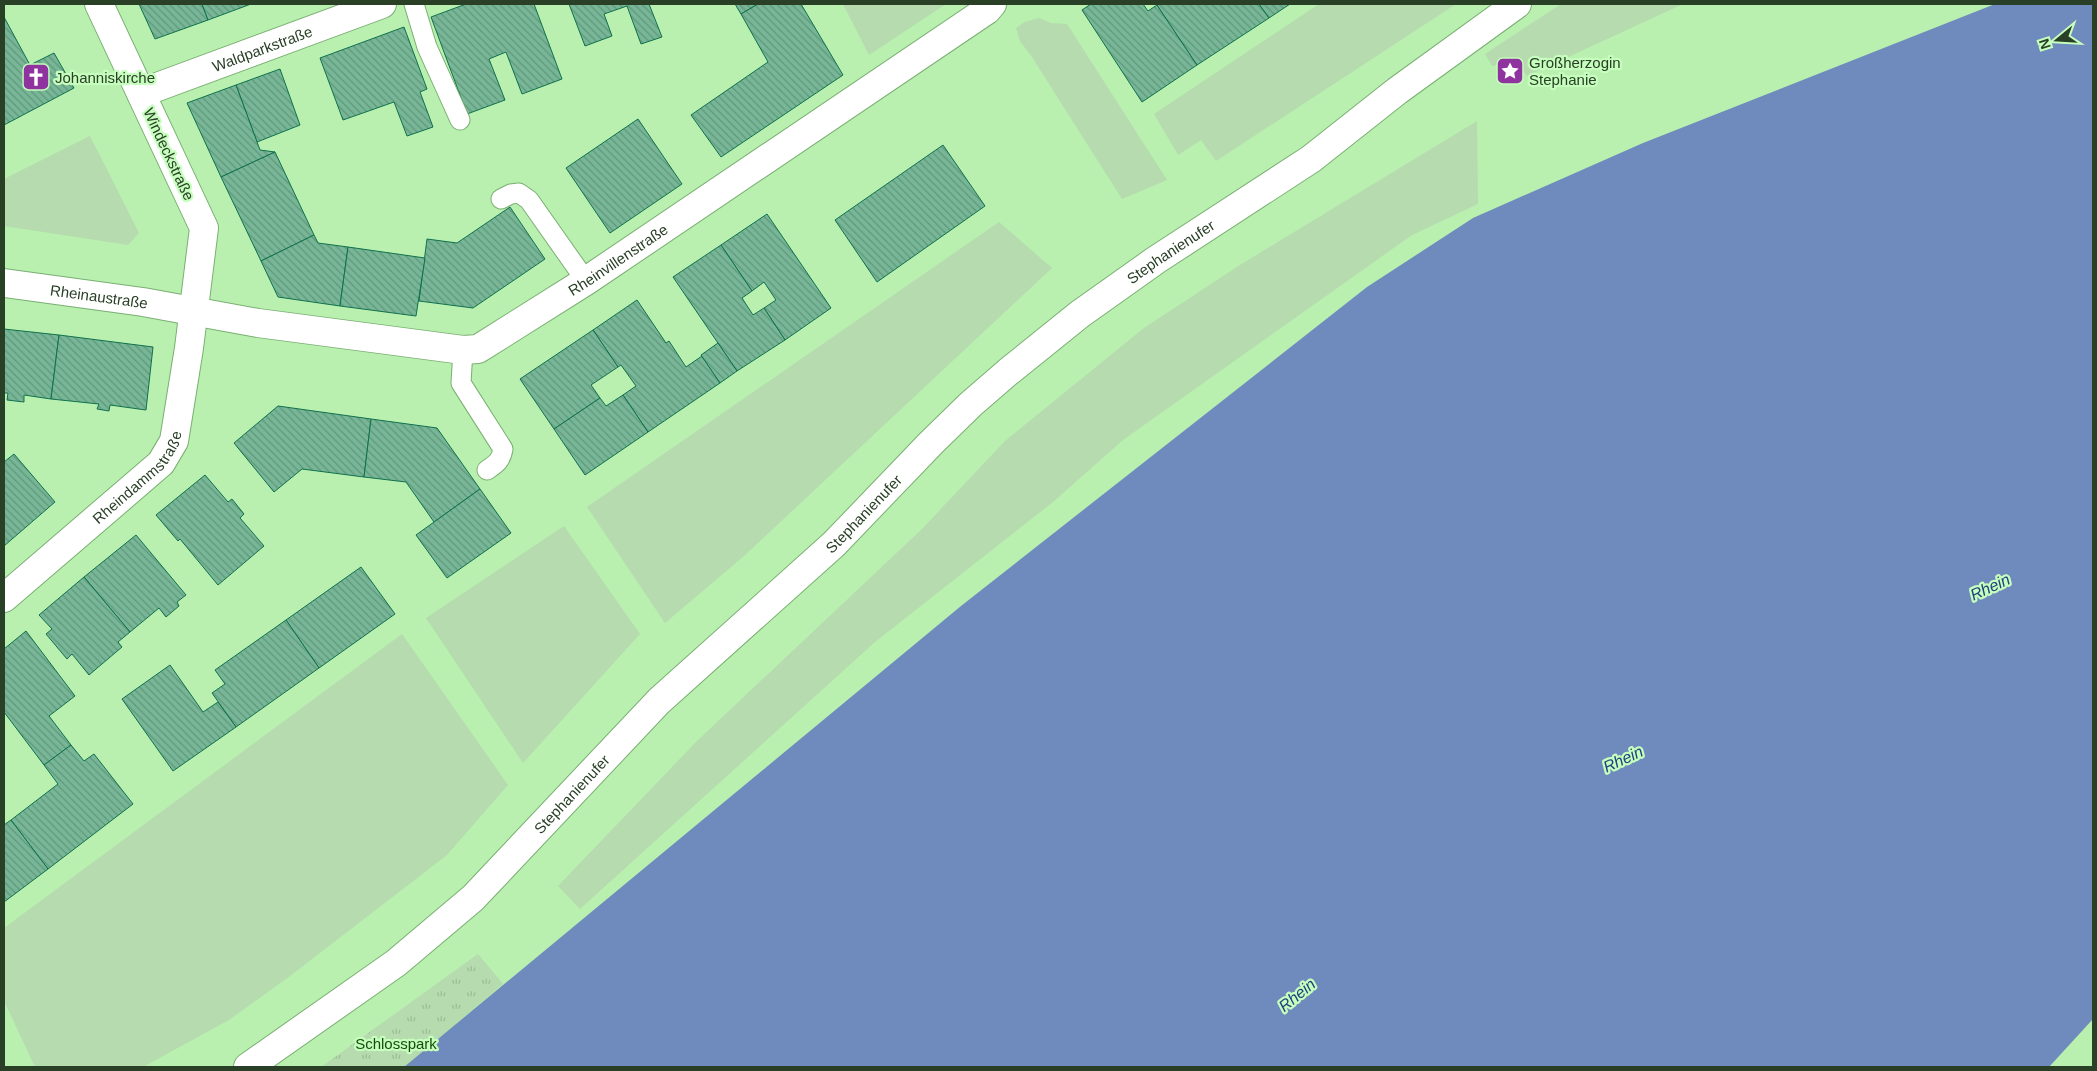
<svg xmlns="http://www.w3.org/2000/svg" width="2097" height="1071" viewBox="0 0 2097 1071" font-family="Helvetica,sans-serif">
<style>
.green{fill:#b5dbae}
.park{fill:url(#park-tufts)}
.water{fill:#6f8bbd}
.building{fill:url(#building-back-hatch);stroke:#10714c}
.lines{fill:none;stroke-linecap:round;stroke-linejoin:round}
.service-casing{stroke:#7aaf72;stroke-width:21}
.minor-casing{stroke:#7aaf72;stroke-width:30}
.service{stroke:#fff;stroke-width:19}
.minor{stroke:#fff;stroke-width:28}
.labels{text-anchor:middle;dominant-baseline:central;stroke-width:4.5;stroke-linejoin:round;paint-order:stroke}
.street-label{font-size:15px;fill:#293f26;stroke:#c6febd}
.poi-label{font-size:15px;fill:#293f26;stroke:#c6febd;text-anchor:start}
.park-label{font-size:15px;fill:#154e0c;stroke:#c6febd}
.water-label{font-size:16px;font-style:italic;fill:#214381;stroke:#c6febd}
</style>
<defs>
<pattern id="park-tufts" width="24" height="20" patternUnits="userSpaceOnUse" patternTransform="scale(1.25)"><rect width="24" height="20" fill="#b5dbae"/><path d="M3 7l-1-3M5 7V3M7 7l1-3M15 17l-1-3M17 17v-4M19 17l1-3" fill="none" stroke="#9cbd96"/></pattern>
<pattern id="building-back-hatch" width="6" height="6" patternUnits="userSpaceOnUse" patternTransform="scale(1.25)"><rect width="6" height="6" fill="#77b797"/><path d="M-1 5l2 2M0 0l6 6M5-1l2 2" fill="none" stroke="#62967b"/></pattern>
</defs>
<rect width="100%" height="100%" fill="#b9f0b0"/>
<g class="green">
<polygon points="843,4 946,4 869,55"/>
<polygon points="1319,4 1456,4 1216,161 1201,140 1178,155 1154,114"/>
<polygon points="1561,4 1683,4 1527,76 1514,61 1492,66 1485,54"/>
<polygon points="1039,18 1051,23 1067,24 1167,180 1122,199 1032,57 1020,41 1016,28 1025,22"/>
<polygon points="1477,121 1478,204 1412,235 1123,440 1053,502 875,642 580,909 558,886 697,741 922,529 1005,441 1144,328 1240,265"/>
<polygon points="90,136 139,233 128,245 4,226 4,179"/>
<polygon points="999,222 1052,268 744,556 665,623 587,507"/>
<polygon points="564,526 640,634 523,763 426,618"/>
<polygon points="402,634 508,785 447,855 290,976 229,1020 143,1067 35,1067 4,1001 4,928"/>
</g>
<polygon class="park" points="478,954 503,984 404,1067 321,1067"/>
<polygon class="water" points="1995,4 2093,4 2093,1019 2049,1067 404,1067 961,606 1367,287 1473,218 1643,143"/>
<g class="building">
<polygon points="139,4 202,4 208,20 155,39"/>
<polygon points="202,4 251,4 208,20"/>
<polygon points="466,4 534,4 562,79 522,94 506,52 489,59 505,100 467,114 431,17"/>
<polygon points="569,4 649,4 662,37 641,44 627,6 604,14 612,36 585,46"/>
<polygon points="735,4 758,4 741,14"/>
<polygon points="758,4 801,4 843,75 721,157 691,115 768,62 741,14"/>
<polygon points="1091,4 1143,4 1148,11 1157,5 1197,65 1142,102 1082,10"/>
<polygon points="1160,4 1259,4 1269,18 1197,65 1157,5"/>
<polygon points="1259,4 1290,4 1269,18"/>
<polygon points="4,17 30,65 54,53 74,88 4,125"/>
<polygon points="404,27 427,89 420,92 433,127 407,136 394,102 343,120 320,58"/>
<polygon points="280,69 300,125 257,142 236,85"/>
<polygon points="236,85 260,150 275,152 221,177 187,103"/>
<polygon points="638,119 682,184 610,233 566,168"/>
<polygon points="943,145 985,206 877,282 835,220"/>
<polygon points="275,152 314,235 261,261 221,177"/>
<polygon points="510,207 545,259 473,308 419,301 427,239 457,243"/>
<polygon points="767,214 831,308 785,340 764,308 776,300 764,282 752,291 721,245"/>
<polygon points="314,235 318,243 348,247 340,306 278,297 261,261"/>
<polygon points="721,245 752,291 742,298 753,315 764,308 785,340 737,371 673,277"/>
<polygon points="348,247 425,258 416,316 340,306"/>
<polygon points="637,300 666,343 669,341 686,367 702,356 720,383 648,432 623,395 636,386 621,365 618,367 593,330"/>
<polygon points="4,329 59,335 51,399 24,395 24,402 7,400 8,393 4,393"/>
<polygon points="593,330 618,367 591,385 600,398 554,429 520,379"/>
<polygon points="59,335 153,347 146,410 110,405 109,411 97,409 99,404 51,399"/>
<polygon points="718,343 737,371 720,383 701,355"/>
<polygon points="623,395 648,432 585,475 554,429 600,398 606,406"/>
<polygon points="278,406 371,419 364,477 302,469 274,492 234,443"/>
<polygon points="371,419 437,428 480,489 434,522 406,482 364,477"/>
<polygon points="14,454 55,502 4,546 4,462"/>
<polygon points="205,475 228,502 232,499 244,514 240,518 264,546 218,585 180,539 178,541 156,515"/>
<polygon points="480,489 511,533 447,578 416,535"/>
<polygon points="136,535 186,595 177,602 179,606 166,617 159,608 130,632 84,577"/>
<polygon points="361,567 395,614 319,668 286,620"/>
<polygon points="84,577 130,632 118,642 122,647 89,675 72,654 67,659 46,634 52,629 39,615"/>
<polygon points="286,620 319,668 236,727 212,693 225,684 215,670"/>
<polygon points="26,631 75,696 49,716 71,745 44,765 4,712 4,649"/>
<polygon points="170,665 203,712 218,702 236,727 173,771 122,699"/>
<polygon points="71,745 84,761 94,754 133,804 48,869 11,820 58,784 44,765"/>
<polygon points="11,820 48,869 4,902 4,825"/>
</g>
<g class="lines">
<g class="service-casing">
<g id="service">
<polyline points="414,4 427,47 460,120"/>
<polyline points="501,199 511,194 519,193 529,200 586,281"/>
<path d="M 463,350 L 461,383 L 503,449 C 501,461 496,464 487,470"/>
</g>
</g>
<g class="minor-casing">
<g id="minor">
<path id="s1" d="M 141,93 L 382,4"/>
<path id="s2" d="M 4,283 L 143,302 L 258,323 L 463,350 L 478,349 L 586,281 L 987,10 L 992,4"/>
<path id="s3" d="M 4,598 L 161,463 L 174,441 L 189,348 L 204,228 L 99,4"/>
<path id="s4" d="M 248,1067 L 396,963 L 473,898 L 659,701 L 834,544 L 931,443 L 971,404 L 1008,372 L 1080,314 L 1156,260 L 1311,159 L 1397,91 L 1517,4"/>
</g>
</g>
<use href="#service" class="service"/>
<use href="#minor" class="minor"/>
</g>
<defs>
<g id="sight-square" transform="scale(1.4375)"><rect x="-9" y="-9" width="18" height="18" rx="4" fill="#8f349f" stroke="#c6febd"/><path d="M0-6L1.8-2.2L6-1.7L2.9 1.2L3.7 5.4L0 3.3L-3.7 5.4L-2.9 1.2L-6-1.7L-1.8-2.2Z" fill="#fff"/></g>
<g id="church-square" transform="scale(1.4375)"><rect x="-9" y="-9" width="18" height="18" rx="4" fill="#8f349f" stroke="#c6febd"/><path d="M-1.2-6h2.4v3.5h3.3v2.4h-3.3V6h-2.4V-.1h-3.3v-2.4h3.3Z" fill="#fff"/></g>
</defs>
<g fill-rule="evenodd">
<use href="#sight-square" x="1510" y="71"/>
<use href="#church-square" x="36" y="77"/>
</g>
<g class="labels">
<g class="street-label">
<text stroke="none"><textPath href="#s1" startOffset="129">Waldparkstraße</textPath></text>
<text transform="translate(169 154) rotate(65)">Windeckstraße</text>
<text stroke="none"><textPath href="#s4" startOffset="1235">Stephanienufer</textPath></text>
<text stroke="none"><textPath href="#s2" startOffset="645">Rheinvillenstraße</textPath></text>
<text stroke="none"><textPath href="#s2" startOffset="96">Rheinaustraße</textPath></text>
<text stroke="none"><textPath href="#s3" startOffset="181">Rheindammstraße</textPath></text>
<text stroke="none"><textPath href="#s4" startOffset="830">Stephanienufer</textPath></text>
<text stroke="none"><textPath href="#s4" startOffset="425">Stephanienufer</textPath></text>
</g>
<g class="poi-label">
<text x="1529" y="62">Großherzogin<tspan x="1529" dy="17">Stephanie</tspan></text>
<text x="55" y="77">Johanniskirche</text>
</g>
<g class="park-label">
<text x="396" y="1043">Schlosspark</text>
</g>
<g class="water-label">
<text transform="translate(1990 587) rotate(-25)">Rhein</text>
<text transform="translate(1623 759) rotate(-25)">Rhein</text>
<text transform="translate(1297 995) rotate(-39)">Rhein</text>
</g>
</g>
<rect width="2097" height="1071" fill="none" stroke="#293f26" stroke-width="10"/>
<g transform="translate(2057 40) rotate(252)" stroke="#c6febd" stroke-width="4" paint-order="stroke">
<path d="M0-4L9 19L0 12L-9 19Z" fill="#293f26"/>
<text y="-8" font-size="14" font-weight="bold" text-anchor="middle" fill="#293f26">N</text>
</g>
</svg>
